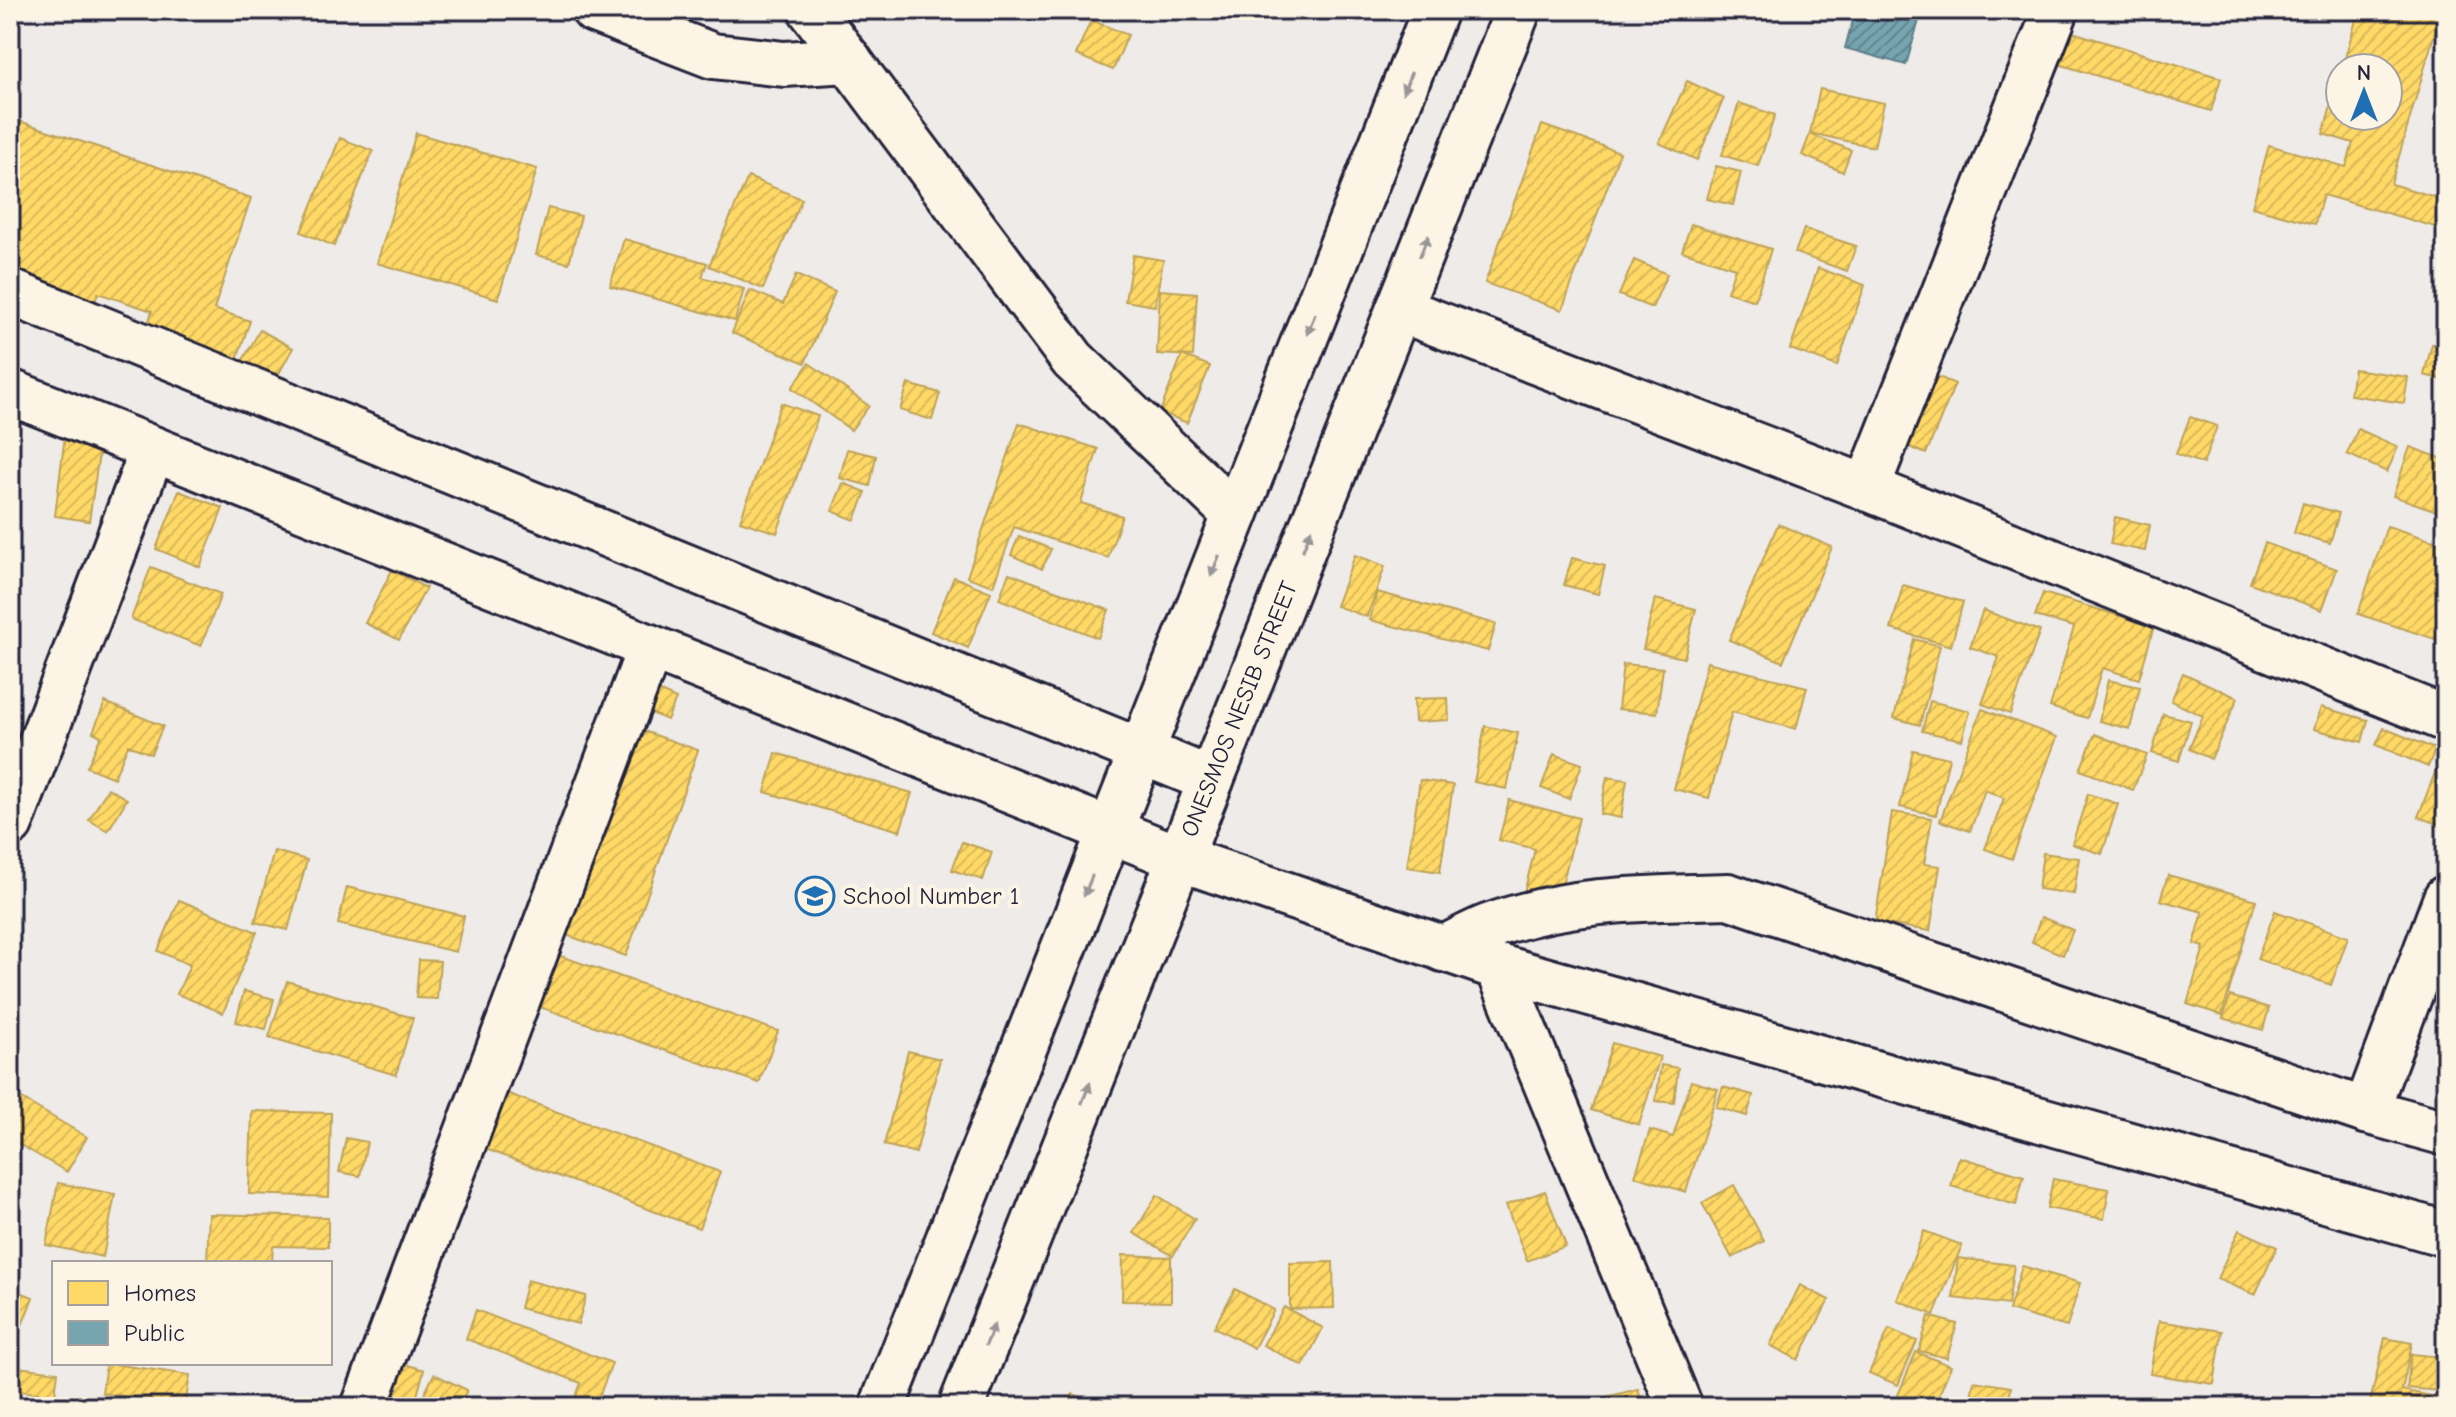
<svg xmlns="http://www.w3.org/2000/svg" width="2456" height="1417" viewBox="0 0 2456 1417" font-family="'Comic Neue',sans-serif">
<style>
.homes{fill:url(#homes-hatch);stroke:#bda259;stroke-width:2}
.public{fill:url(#public-hatch);stroke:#5d7e8c;stroke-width:2}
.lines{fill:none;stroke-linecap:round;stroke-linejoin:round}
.street-casing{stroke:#22223b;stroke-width:50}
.secondary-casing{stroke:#22223b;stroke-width:50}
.street{stroke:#fcf5e5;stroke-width:44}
.secondary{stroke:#fcf5e5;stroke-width:44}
.oneway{fill:#9a9698}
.labels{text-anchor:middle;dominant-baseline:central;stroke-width:8;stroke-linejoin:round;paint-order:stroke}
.street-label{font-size:24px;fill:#22223b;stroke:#fcf5e5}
.poi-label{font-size:24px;fill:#22223b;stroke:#fcf5e5;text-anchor:start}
</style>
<defs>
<pattern id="homes-hatch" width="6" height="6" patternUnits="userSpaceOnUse" patternTransform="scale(2)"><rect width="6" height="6" fill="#ffd966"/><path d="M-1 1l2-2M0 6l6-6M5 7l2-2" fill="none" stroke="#daba59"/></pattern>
<pattern id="public-hatch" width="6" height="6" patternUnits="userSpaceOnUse" patternTransform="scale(2)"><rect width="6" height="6" fill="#76a5af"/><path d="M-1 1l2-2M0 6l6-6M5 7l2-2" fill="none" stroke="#608690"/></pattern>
</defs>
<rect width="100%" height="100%" fill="#efebe8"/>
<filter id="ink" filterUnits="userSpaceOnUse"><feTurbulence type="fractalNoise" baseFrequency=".0125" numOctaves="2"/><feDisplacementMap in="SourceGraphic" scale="16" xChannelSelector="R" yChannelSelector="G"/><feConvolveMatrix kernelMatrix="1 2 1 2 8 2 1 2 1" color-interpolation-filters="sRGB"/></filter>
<g filter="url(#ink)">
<g class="homes">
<polygon points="2359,10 2427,10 2440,14 2391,184 2446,200 2446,230 2323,195 2315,224 2252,207 2269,145 2346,167 2353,143 2323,134 2340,75 2340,116 2388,116 2388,68 2342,68"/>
<polygon points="1091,20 1128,35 1113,70 1076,55"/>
<polygon points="2069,31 2221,78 2211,111 2059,64"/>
<polygon points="1687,81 1724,98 1697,160 1659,143"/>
<polygon points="1820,89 1884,103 1874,147 1810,133"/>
<polygon points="1739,103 1775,115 1758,166 1722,155"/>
<polygon points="10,118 251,198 214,309 250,321 230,379 140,350 152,311 98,293 88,323 10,297"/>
<polygon points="1542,125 1620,152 1562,310 1485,283"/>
<polygon points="416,133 537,169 498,299 377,263"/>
<polygon points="1810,134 1851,150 1843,172 1802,155"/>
<polygon points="340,138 373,151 334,246 301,232"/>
<polygon points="1716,166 1741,172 1733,205 1707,199"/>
<polygon points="748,177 802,199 763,289 709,266"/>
<polygon points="548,208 581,216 569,263 536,255"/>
<polygon points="1691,224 1771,249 1755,301 1727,292 1735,268 1682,251"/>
<polygon points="1804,229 1856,246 1847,271 1795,253"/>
<polygon points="624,239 707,263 702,277 744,289 735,321 610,286"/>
<polygon points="1133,255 1163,260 1155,306 1125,301"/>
<polygon points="1634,260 1667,274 1652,308 1619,295"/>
<polygon points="1818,268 1865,285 1837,366 1790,349"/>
<polygon points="796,275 835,292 805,363 732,333 750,290 783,304"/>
<polygon points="1160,290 1197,293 1193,356 1157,354"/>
<polygon points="260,330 293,348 265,399 231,381"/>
<polygon points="2432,344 2446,348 2446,381 2424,375"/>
<polygon points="1182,355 1210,366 1187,423 1160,412"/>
<polygon points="809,363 869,406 851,430 792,388"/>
<polygon points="2354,369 2408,377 2404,403 2350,395"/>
<polygon points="1934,375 1955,384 1926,454 1905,445"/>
<polygon points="908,384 940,393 932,420 900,410"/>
<polygon points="781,403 818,416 777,533 740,521"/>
<polygon points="2446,404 2446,426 2439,424"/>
<polygon points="2190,417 2217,426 2203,464 2176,454"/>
<polygon points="1019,423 1098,449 1081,503 1122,516 1108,558 1014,527 993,586 967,577"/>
<polygon points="2358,429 2398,447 2387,472 2347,454"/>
<polygon points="65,435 101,440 89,521 55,516"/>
<polygon points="2410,447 2446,460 2446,514 2393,496"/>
<polygon points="847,449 876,456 870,486 840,478"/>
<polygon points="843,483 866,492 855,520 832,511"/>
<polygon points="179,491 223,508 200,567 156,549"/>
<polygon points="2303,503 2339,513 2330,543 2294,533"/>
<polygon points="2115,517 2150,525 2145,551 2110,544"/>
<polygon points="1778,524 1832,547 1783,662 1729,640"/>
<polygon points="2387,526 2446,545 2444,642 2358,614"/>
<polygon points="1019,536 1051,549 1042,569 1011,555"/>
<polygon points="2265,543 2337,569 2322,610 2250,583"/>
<polygon points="1355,555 1385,566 1367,617 1336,606"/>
<polygon points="1572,558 1605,566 1598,594 1564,585"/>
<polygon points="151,567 221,594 201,646 131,619"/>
<polygon points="392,570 426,588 399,640 365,623"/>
<polygon points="1009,573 1109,610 1098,638 999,599"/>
<polygon points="954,577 991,592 968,648 931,632"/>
<polygon points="1903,585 1963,602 1951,646 1891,629"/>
<polygon points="1377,592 1496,624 1488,651 1370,620"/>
<polygon points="2043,593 2154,626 2139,679 2102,668 2087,718 2050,707 2074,627 2035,616"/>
<polygon points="1655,599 1696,609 1684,658 1643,649"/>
<polygon points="1983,610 2040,631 2010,714 1982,704 1999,657 1970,647"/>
<polygon points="1914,639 1940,646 1920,725 1894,718"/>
<polygon points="1707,662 1807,687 1796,729 1732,712 1709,798 1674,789"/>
<polygon points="1623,664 1663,668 1657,713 1618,709"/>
<polygon points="2183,673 2238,698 2211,759 2189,749 2203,716 2171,701"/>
<polygon points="2108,680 2140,687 2130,729 2099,721"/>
<polygon points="647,686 676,699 667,720 637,707"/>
<polygon points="1448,698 1449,720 1415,722 1414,699"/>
<polygon points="1930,701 1970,711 1962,740 1922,731"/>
<polygon points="105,702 163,726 151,754 128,745 114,778 87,767 101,736 93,732"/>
<polygon points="2321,707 2368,720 2362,742 2314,729"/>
<polygon points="1982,709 2057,737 2012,859 1985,849 2004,798 1985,790 1970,831 1940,821"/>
<polygon points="2163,714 2191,721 2179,761 2152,753"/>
<polygon points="1485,726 1518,733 1507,789 1474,782"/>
<polygon points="2384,728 2435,749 2428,767 2376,745"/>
<polygon points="638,729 698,750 626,956 566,935"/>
<polygon points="2095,734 2147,755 2133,790 2080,770"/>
<polygon points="1913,750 1949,758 1936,815 1900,807"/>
<polygon points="776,753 912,793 900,831 765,792"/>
<polygon points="1554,754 1582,764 1569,799 1541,788"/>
<polygon points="2438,765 2446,768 2446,827 2418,817"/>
<polygon points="1607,777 1627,780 1621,818 1600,814"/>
<polygon points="1420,780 1453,785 1440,872 1407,867"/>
<polygon points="108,788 127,799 108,831 89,820"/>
<polygon points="2088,794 2118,804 2102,854 2072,844"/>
<polygon points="1509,800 1579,818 1557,905 1523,897 1535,849 1499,840"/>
<polygon points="1892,812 1932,818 1924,864 1940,866 1930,931 1875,922"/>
<polygon points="962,842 992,852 983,880 952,870"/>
<polygon points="274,851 307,860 288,930 255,922"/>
<polygon points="2043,853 2079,858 2074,894 2038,889"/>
<polygon points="2168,875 2256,900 2222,1015 2187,1004 2204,947 2194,944 2203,912 2160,900"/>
<polygon points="347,887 464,916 456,952 338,924"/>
<polygon points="179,900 257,932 223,1013 177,994 190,965 158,951"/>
<polygon points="2275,911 2348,937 2331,985 2257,959"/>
<polygon points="2041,917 2073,930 2063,955 2032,942"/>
<polygon points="549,952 778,1031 759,1083 531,1004"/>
<polygon points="419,960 440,961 437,999 416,998"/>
<polygon points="287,981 413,1018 396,1075 269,1037"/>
<polygon points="244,991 274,999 266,1029 236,1022"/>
<polygon points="2230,996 2269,1008 2263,1030 2223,1018"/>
<polygon points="2446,1028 2446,1053 2439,1051"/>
<polygon points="1612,1043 1660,1057 1639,1125 1591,1110"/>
<polygon points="908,1051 940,1059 916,1153 884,1145"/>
<polygon points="1661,1065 1678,1068 1674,1103 1656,1101"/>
<polygon points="1691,1081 1718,1089 1686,1192 1635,1176 1650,1130 1673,1137"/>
<polygon points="1723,1087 1753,1095 1747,1116 1716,1107"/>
<polygon points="498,1090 720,1172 699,1228 477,1146"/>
<polygon points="10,1092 87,1137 67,1172 10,1139"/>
<polygon points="252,1111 331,1113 329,1197 249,1194"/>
<polygon points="346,1138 367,1142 360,1176 339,1172"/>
<polygon points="1959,1157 2024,1176 2016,1205 1951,1186"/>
<polygon points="2053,1179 2109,1189 2104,1219 2047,1208"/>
<polygon points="58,1183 115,1194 103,1257 46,1245"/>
<polygon points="1734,1185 1764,1241 1732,1258 1702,1203"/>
<polygon points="1545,1191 1566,1246 1527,1261 1506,1205"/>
<polygon points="1157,1195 1195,1219 1173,1256 1134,1233"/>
<polygon points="209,1214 328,1217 328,1247 273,1246 272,1263 207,1263"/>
<polygon points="2239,1230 2277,1247 2255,1295 2217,1279"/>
<polygon points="1924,1231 1962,1245 1934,1315 1897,1300"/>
<polygon points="1123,1255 1171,1257 1171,1302 1122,1301"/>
<polygon points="1958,1258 2014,1265 2008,1305 1953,1298"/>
<polygon points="1333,1262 1334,1308 1290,1309 1290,1263"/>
<polygon points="2022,1266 2080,1283 2067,1327 2009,1310"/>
<polygon points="527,1280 586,1296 578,1324 520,1308"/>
<polygon points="1800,1285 1829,1300 1798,1360 1770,1345"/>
<polygon points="10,1288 33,1297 16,1341 10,1338"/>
<polygon points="1235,1289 1274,1310 1254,1348 1214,1327"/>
<polygon points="1284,1307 1323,1328 1303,1366 1263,1345"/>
<polygon points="476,1310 612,1363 595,1407 572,1407 581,1383 466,1339"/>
<polygon points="1929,1316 1957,1324 1947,1358 1919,1351"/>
<polygon points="2159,1321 2222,1331 2214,1384 2150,1374"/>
<polygon points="1889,1329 1917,1341 1898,1385 1869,1373"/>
<polygon points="2385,1338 2412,1343 2402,1390 2441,1398 2439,1407 2369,1407"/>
<polygon points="1916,1352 1951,1366 1934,1407 1893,1407"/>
<polygon points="2411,1354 2442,1357 2439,1391 2407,1388"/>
<polygon points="392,1360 424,1370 414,1407 378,1407"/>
<polygon points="106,1363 190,1375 185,1406 102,1393"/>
<polygon points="10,1366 58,1372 55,1395 10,1390"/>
<polygon points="434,1374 467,1390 459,1407 418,1407"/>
<polygon points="1974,1381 2011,1387 2008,1407 1969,1407"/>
<polygon points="1638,1389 1643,1407 1605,1407 1602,1398"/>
<polygon points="1073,1394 1107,1407 1068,1407"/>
</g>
<polygon class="public" points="1856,10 1922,10 1906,65 1845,48"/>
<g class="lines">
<g class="street-casing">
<g id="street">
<polyline points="594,10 713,56 784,64 849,60"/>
<polyline points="811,10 1073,360 1235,515"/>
<polyline points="10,292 1211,780"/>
<polyline points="10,392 1179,858 1498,967 2446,1234"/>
<polyline points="1867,488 2056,10"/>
<polyline points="10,824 153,449"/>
<path d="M 1443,949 C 1458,941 1473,933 1488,927 C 1564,898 1648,898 1728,896 L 2366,1111 L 2446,1133"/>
<polyline points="1498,967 1680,1407"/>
<polyline points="2366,1111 2446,898"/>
<polyline points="364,1407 650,648"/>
</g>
</g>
<g class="secondary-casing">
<g id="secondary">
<polyline points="1399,309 1867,488 2446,719"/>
<polyline points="882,1407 1435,10"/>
<polyline points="961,1407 1518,10"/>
</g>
</g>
<use href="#street" class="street"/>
<use href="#secondary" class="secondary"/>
</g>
<defs><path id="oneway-solid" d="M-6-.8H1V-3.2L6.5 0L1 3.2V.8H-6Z" transform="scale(2)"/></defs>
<g class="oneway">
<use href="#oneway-solid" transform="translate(1407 83) rotate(112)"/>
<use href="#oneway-solid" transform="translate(1424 246) rotate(-68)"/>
<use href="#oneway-solid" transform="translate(1311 324) rotate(112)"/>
<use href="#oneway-solid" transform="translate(1307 540) rotate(-68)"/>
<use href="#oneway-solid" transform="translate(1215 566) rotate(112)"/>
<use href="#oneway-solid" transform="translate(1088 886) rotate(112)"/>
<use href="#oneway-solid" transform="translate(1086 1093) rotate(-68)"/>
<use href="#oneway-solid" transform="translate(990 1335) rotate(-68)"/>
</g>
</g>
<defs>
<g id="school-ring" transform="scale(2)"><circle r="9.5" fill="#fcf5e5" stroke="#1f6fb2" stroke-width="1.5"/><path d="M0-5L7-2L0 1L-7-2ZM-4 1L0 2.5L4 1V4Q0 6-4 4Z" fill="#1f6fb2"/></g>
</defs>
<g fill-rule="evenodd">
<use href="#school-ring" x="815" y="896"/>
</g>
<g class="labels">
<g class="street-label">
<text transform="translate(1239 709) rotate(-68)">ONESMOS NESIB STREET</text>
</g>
<g class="poi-label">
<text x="843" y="896">School Number 1</text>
</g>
</g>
<rect width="2456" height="1417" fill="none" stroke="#fcf5e5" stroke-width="40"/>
<rect x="20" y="20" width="2416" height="1377" fill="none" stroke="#22223b" stroke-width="3" filter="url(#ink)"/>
<rect x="52" y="1261" width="280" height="104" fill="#fcf5e5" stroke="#a5a1a1" stroke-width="2"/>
<rect x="68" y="1281" width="40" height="24" fill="#ffd966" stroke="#a5a1a1" stroke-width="2"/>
<text x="124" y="1301" font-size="24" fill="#22223b">Homes</text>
<rect x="68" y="1321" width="40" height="24" fill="#76a5af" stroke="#a5a1a1" stroke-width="2"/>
<text x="124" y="1341" font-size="24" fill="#22223b">Public</text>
<g transform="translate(2364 92)"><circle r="38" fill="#fcf5e5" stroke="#a5a1a1" stroke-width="2"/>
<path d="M0-6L14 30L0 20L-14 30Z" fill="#1f6fb2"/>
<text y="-12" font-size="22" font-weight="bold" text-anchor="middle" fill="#22223b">N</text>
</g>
</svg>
